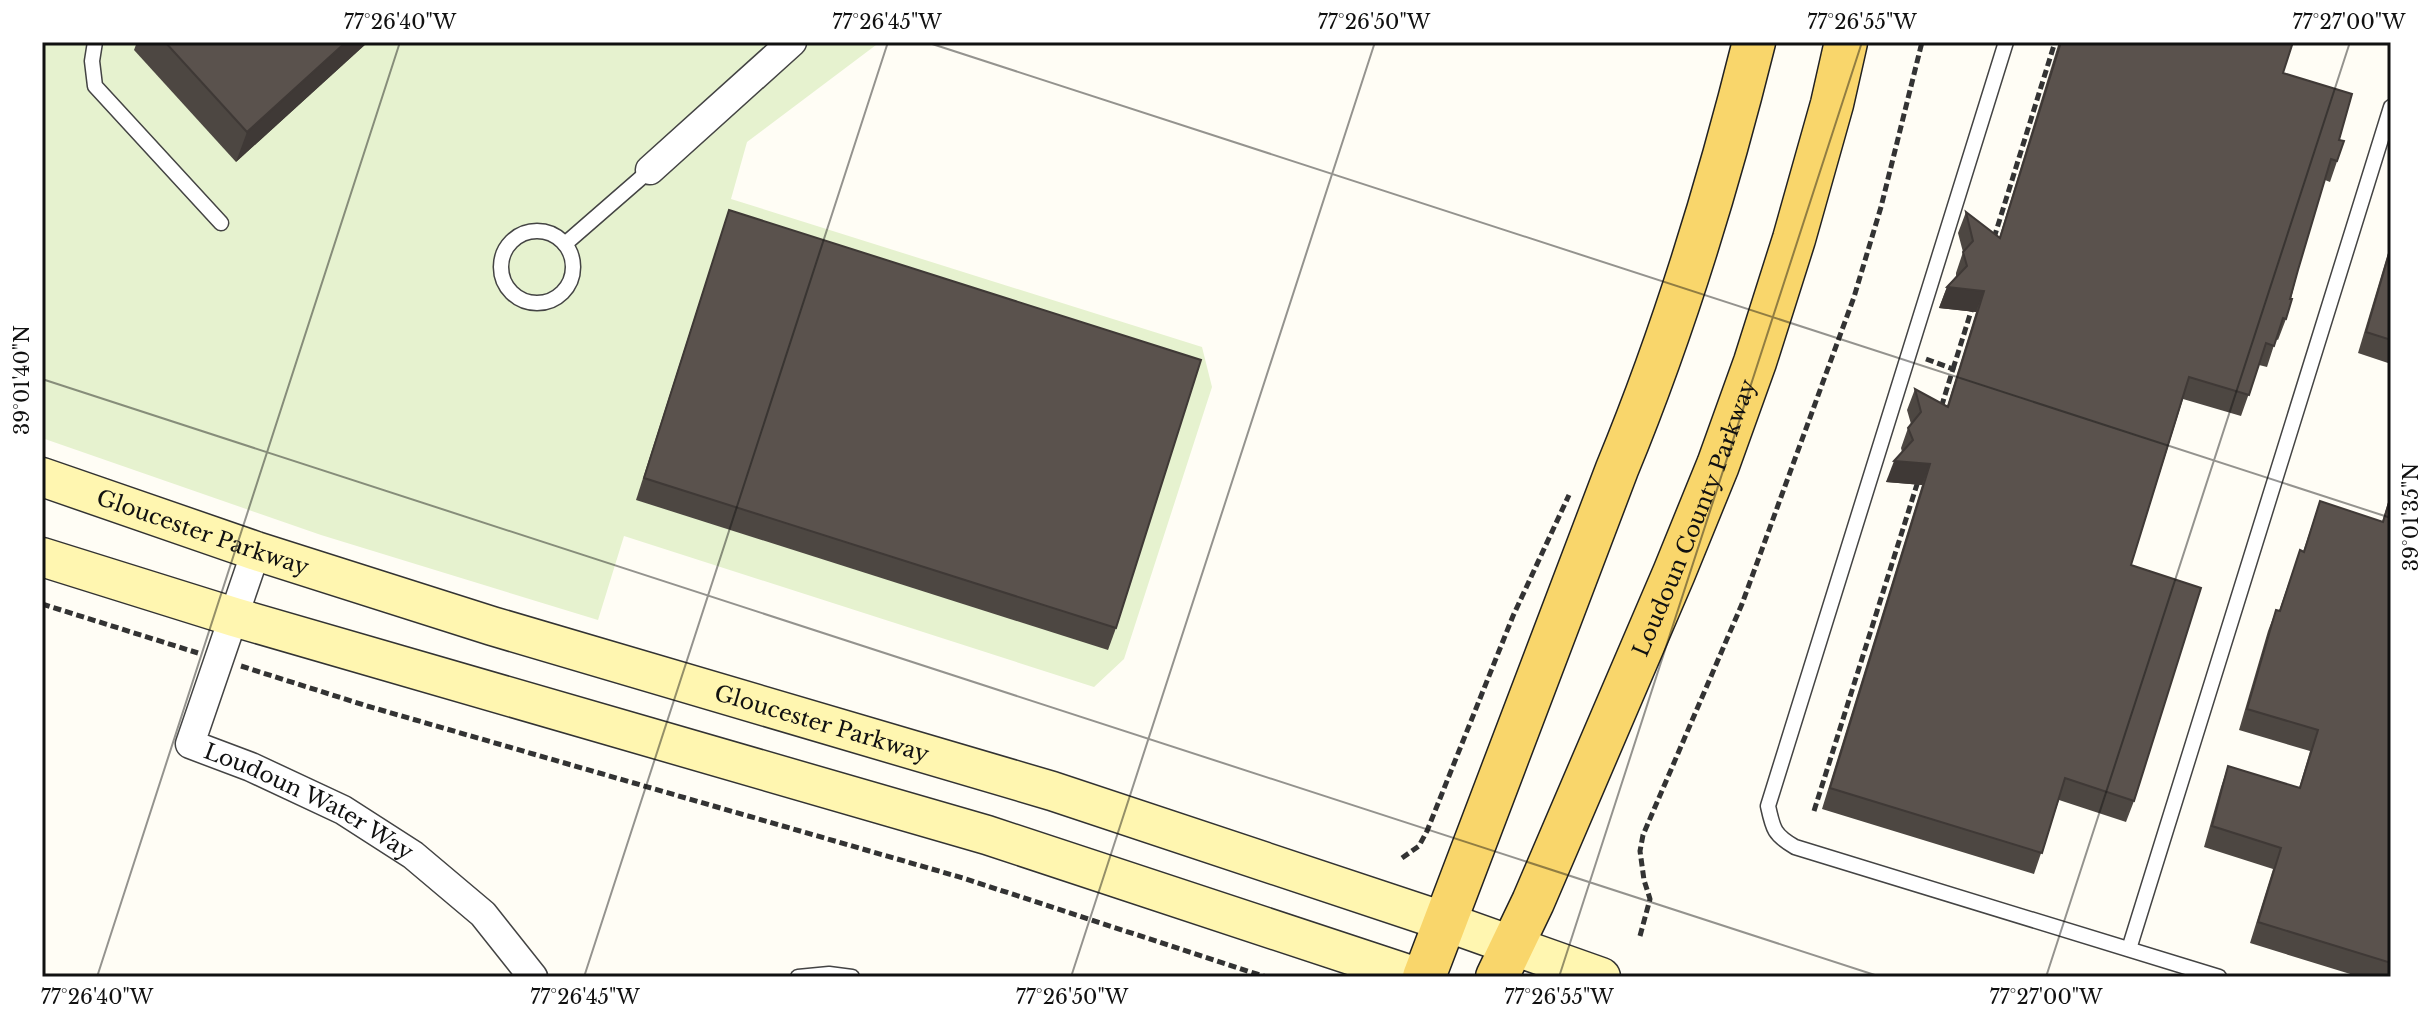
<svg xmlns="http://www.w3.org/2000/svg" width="2433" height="1019" viewBox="0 0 2433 1019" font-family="'Libre Baskerville',serif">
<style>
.pitch{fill:#e6f2cf}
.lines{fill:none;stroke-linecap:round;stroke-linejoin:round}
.lane-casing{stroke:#444;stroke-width:17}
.street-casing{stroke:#444;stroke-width:31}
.secondary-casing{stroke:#333;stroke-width:41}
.primary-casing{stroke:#222;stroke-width:45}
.path{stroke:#333;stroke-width:5;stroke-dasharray:8 4;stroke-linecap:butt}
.lane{stroke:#fff;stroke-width:14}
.street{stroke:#fff;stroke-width:28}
.secondary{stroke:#fff6b0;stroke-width:38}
.primary{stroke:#f9d66b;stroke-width:42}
.wall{fill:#4d4742}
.shaded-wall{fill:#3f3936}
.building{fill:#5a524d;stroke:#3f3936;stroke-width:2}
.ticks{fill:none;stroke:#111;stroke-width:2;stroke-opacity:0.45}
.labels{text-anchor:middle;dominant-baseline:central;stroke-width:8;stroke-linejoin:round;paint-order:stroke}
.street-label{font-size:22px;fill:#111;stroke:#fff}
.neatline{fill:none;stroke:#111;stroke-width:3}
.ticks-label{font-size:20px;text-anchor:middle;fill:#111}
</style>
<rect width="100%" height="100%" fill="#fffdf5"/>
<polygon class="pitch" points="42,42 880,42 747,142 731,199 1202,347 1212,387 1124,659 1094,687 624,536 598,620 321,535 42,438"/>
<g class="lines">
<g class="lane-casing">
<g id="lane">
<polyline points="95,42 92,61 95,86 221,223"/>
<path d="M 2006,42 L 1768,806 C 1773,829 1774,835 1795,847 L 2219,977"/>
<circle cx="537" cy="267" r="36"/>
<polyline points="565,244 650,170"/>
<polyline points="2129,949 2391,107"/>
<polyline points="798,977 829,974 852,977"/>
</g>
</g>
<g class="street-casing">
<g id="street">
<polyline points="650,170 792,42"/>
<path id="s1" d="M 256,551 L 190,744 L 251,767 L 343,810 L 413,855 L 483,914 L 533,977"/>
</g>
</g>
<g class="secondary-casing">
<g id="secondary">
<path id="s2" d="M 42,477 L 256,551 L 492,626 L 1052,791 L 1446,922 L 1601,977"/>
<polyline points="42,557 234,617 987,835 1417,977"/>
</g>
</g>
<g class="primary-casing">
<g id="primary">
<path d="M 1424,977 L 1617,469 C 1674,331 1718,187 1754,42"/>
<path id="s3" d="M 1497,977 L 1533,902 L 1674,573 L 1718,465 L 1755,362 L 1794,239 L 1832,104 L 1846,42"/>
</g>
</g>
<g class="path">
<polyline points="1994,238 2055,42"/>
<polyline points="1926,359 1953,369 1941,408"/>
<polyline points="1953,369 1973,305"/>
<polyline points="42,604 198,653"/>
<polyline points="241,666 367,706 963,878 1266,977"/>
<polyline points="1814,811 1919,478"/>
<polyline points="1402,858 1419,846 1427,831 1513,616 1569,495"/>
<polyline points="1640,936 1650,899 1644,880 1640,851 1643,835 1742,604 1854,297 1881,207 1922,42"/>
</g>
<use href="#lane" class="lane"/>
<use href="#street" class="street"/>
<use href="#secondary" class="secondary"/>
<use href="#primary" class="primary"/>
</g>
<g class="wall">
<polygon points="137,42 368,42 236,162 134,50"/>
<polygon points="2059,42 2293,42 2283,73 2339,140 2344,141 2330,182 2325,180 2298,270 2286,319 2278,340 2276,339 2267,367 2259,365 2241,416 2183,399 2131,565 2134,801 2126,822 2059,800 2034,874 1822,809 1922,485 1886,482 1902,452 1901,448 1908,428 1911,424 1907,410 1915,389 1947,406 1976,312 1939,308 1947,287 1956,276 1956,273 1963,252 1958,233 1966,212 1999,238"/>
<polygon points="729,210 1116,628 1108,650 636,500"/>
<polygon points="2391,243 2391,364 2358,353"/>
<polygon points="2391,493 2391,977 2360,977 2250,943 2273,869 2204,847 2221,787 2228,766 2299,788 2310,751 2239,730 2268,631 2276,610 2279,611 2300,550 2303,552 2320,501 2382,522"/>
</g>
<g class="shaded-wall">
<polygon points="346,42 368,42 236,162 247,132"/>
<polygon points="1947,287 1984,291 1976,312 1939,308"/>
<polygon points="1894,461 1930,464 1922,485 1886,482"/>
</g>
<g class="building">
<polygon points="165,42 346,42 247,132"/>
<polygon points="2061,42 2293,42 2283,73 2352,94 2339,140 2344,141 2337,161 2331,159 2298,270 2290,299 2292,299 2286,319 2283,318 2274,346 2266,343 2249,395 2189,377 2131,565 2201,588 2134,801 2065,778 2042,853 1830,788 1930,464 1894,461 1913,440 1908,428 1921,412 1915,389 1948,407 1984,291 1947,287 1967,266 1963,252 1973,241 1966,212 2000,238"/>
<polygon points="729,210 1201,360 1116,628 644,478"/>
<polygon points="2391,247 2391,340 2366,332"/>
<polygon points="2391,496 2391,963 2258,922 2281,848 2212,826 2228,766 2300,788 2318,730 2247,709 2276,610 2280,611 2300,550 2304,552 2320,501 2383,522"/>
</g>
<path class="ticks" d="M 926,42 L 2391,518M 42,379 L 1881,977M 97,977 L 400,42M 584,977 L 888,42M 1071,977 L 1375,42M 1559,977 L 1862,42M 2046,977 L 2350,42"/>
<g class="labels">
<g class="street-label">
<text stroke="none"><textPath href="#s3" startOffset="500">Loudoun County Parkway</textPath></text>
<text stroke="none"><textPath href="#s2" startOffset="170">Gloucester Parkway</textPath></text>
<text stroke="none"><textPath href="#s2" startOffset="818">Gloucester Parkway</textPath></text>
<text stroke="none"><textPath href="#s1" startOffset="336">Loudoun Water Way</textPath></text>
</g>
</g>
<rect width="2433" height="1019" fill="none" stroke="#ffffff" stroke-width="88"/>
<rect x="44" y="44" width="2345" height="931" class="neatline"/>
<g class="ticks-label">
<text x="400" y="29">77°26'40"W</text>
<text x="887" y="29">77°26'45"W</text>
<text x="1374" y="29">77°26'50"W</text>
<text x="1862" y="29">77°26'55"W</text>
<text x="2349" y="29">77°27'00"W</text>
<text transform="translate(22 380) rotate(-90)" y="7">39°01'40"N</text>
<text transform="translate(2411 517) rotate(-90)" y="7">39°01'35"N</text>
<text x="97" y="1004">77°26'40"W</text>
<text x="585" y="1004">77°26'45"W</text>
<text x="1072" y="1004">77°26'50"W</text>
<text x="1559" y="1004">77°26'55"W</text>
<text x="2046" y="1004">77°27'00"W</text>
</g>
</svg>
